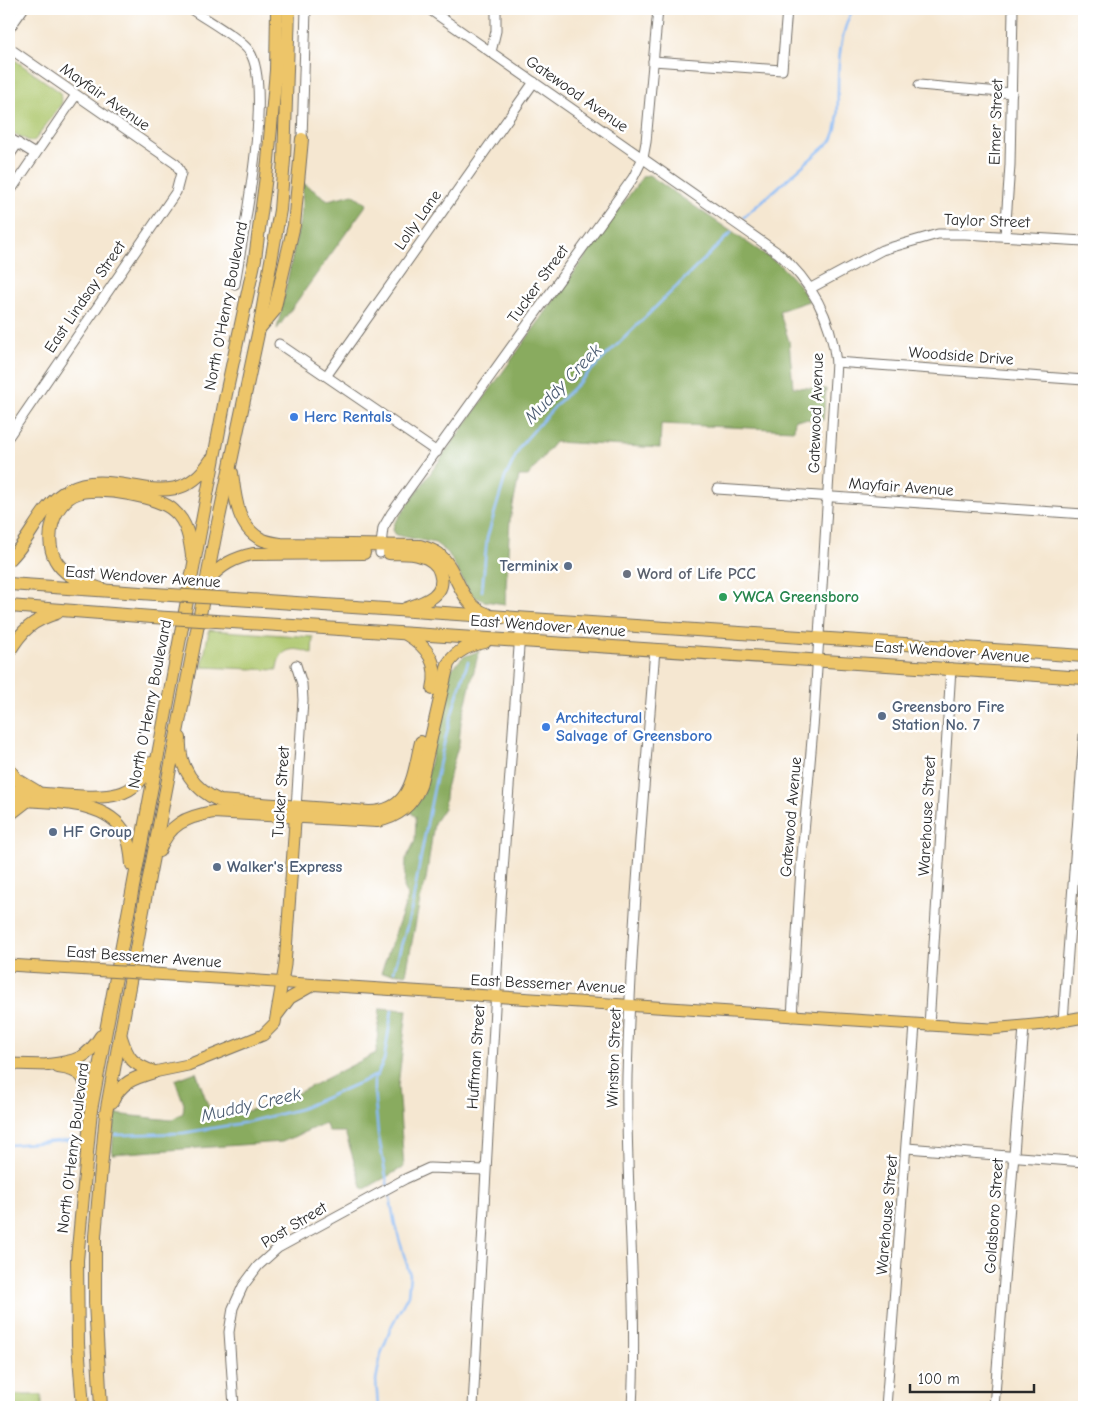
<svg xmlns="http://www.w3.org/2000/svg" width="1093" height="1416" viewBox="0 0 1093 1416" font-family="'Comic Neue',sans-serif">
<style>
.green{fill:#acc66b;stroke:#6c784b}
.forest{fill:#89ab5f;stroke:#5a6b45}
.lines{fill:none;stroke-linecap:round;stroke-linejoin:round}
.stream{stroke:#8abbf6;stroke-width:2.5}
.minor-casing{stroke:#726d65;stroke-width:11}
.major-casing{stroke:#726d65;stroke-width:13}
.highway-casing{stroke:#726d65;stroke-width:14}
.minor{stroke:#fff;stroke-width:9}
.major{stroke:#edc569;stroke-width:11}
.highway{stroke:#edc569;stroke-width:12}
.major-bridge-casing{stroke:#726d65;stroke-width:13;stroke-linecap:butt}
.highway-bridge-casing{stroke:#726d65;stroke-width:14;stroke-linecap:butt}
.major-bridge{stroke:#edc569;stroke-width:11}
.highway-bridge{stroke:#edc569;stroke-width:12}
.shop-dot{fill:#3f7fe0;stroke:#fff;stroke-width:2}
.service-dot{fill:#5c6f8a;stroke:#fff;stroke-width:2}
.worship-dot{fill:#6b7280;stroke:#fff;stroke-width:2}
.leisure-dot{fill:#2e9e5b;stroke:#fff;stroke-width:2}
.labels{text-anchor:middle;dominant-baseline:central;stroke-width:5;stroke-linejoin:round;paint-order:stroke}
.street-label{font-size:16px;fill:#2b2b2b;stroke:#fff}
.shop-label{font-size:16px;font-weight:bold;fill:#366cbe;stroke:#fff;text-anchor:start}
.service-label{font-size:16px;font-weight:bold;fill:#4e5e75;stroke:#fff;text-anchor:start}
.worship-label{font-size:16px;font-weight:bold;fill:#5b616d;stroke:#fff;text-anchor:start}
.leisure-label{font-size:16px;font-weight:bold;fill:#27864d;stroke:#fff;text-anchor:start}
.water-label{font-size:18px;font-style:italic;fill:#4c5d72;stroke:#fff}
</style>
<rect width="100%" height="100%" fill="#fff"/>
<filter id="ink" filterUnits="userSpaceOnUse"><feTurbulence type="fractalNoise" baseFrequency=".02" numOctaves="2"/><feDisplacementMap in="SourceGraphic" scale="10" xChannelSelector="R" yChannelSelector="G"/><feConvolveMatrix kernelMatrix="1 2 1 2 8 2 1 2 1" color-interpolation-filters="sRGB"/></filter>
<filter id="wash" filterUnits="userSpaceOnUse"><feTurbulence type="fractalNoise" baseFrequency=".0096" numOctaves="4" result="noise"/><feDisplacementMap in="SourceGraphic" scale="20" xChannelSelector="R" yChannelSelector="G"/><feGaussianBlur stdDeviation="1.12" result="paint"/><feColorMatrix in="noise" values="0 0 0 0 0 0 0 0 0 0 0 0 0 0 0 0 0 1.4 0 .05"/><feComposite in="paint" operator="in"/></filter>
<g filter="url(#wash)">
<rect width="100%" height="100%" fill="#f5e7d1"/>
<g class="green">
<polygon points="9,56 60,92 62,103 35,140 31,142 9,131"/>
<path d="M 209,630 L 313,637 L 312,654 C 296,646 278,647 277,670 L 202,667 Z"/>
<rect x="9" y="1395" width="33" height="12"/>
</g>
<g class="forest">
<polygon points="649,175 780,265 799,285 809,301 779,311 789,341 793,387 826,389 823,420 795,419 794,430 661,424 660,448 555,442 528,476 519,476 510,520 505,604 484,601 471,595 448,553 435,543 396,535 393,530 394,524 643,176"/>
<polygon points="303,183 328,200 353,194 367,204 277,329 301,216"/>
<polygon points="479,651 461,722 459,743 446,788 444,808 434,823 426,880 420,900 406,974 381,973 408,897 404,887 406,859 415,841 416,817 410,812 423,795 450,671 463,657"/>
<polygon points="380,1008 407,1010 398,1086 404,1167 363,1190 345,1132 329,1132 325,1123 282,1142 112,1154 115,1114 171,1120 183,1113 184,1104 175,1080 196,1072 213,1119 276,1104 282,1095 298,1093 376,1053"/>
</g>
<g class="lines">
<g class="stream">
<path d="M 744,217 L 832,140 C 840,123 837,108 838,90 C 838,62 840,33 853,9"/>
<polyline points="482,591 487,538 505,478 521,445 558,403 731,233"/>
<path d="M 394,971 C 400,948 409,923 413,901 C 427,821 441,739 468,662"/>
<polyline points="116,1135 183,1133 243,1123 300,1109 375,1076"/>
<polyline points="9,1145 72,1140"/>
<polyline points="378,1407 376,1380 381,1354 392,1325 408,1295 410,1275 395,1225 378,1133 374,1090 374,1081 384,1060 392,1010"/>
</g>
</g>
</g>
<g filter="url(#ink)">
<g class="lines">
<g class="minor-casing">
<g id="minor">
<path d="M 191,9 C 205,19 241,39 249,51 C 274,86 242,238 235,284"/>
<path d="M 429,9 L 778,253 C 812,282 831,318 836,362 L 814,716 L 801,868 L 792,1017"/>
<polyline points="9,29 23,9"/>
<polyline points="9,48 176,164 181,173 176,192 9,436"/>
<polyline points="491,52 496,31 496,9"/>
<polyline points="653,61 782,70 787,9"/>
<polyline points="919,85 1012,93"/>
<polyline points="9,138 35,154"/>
<polyline points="302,139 306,9"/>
<polyline points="9,156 18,143"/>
<polyline points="9,193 76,95"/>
<polyline points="1005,236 1010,165 1013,9"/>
<polyline points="811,288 882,250 938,234 965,234 1084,241"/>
<polyline points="279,344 437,452"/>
<polyline points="836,362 1084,380"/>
<polyline points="327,375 534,82"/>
<polyline points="717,489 1084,514"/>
<polyline points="380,553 383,528 391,514 633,178 643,158 646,142 658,9"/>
<polyline points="296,665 302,684 303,700 296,808"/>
<polyline points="1063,1021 1084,735"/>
<polyline points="929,1026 951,668"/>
<polyline points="907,1148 1084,1162"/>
<polyline points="234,1407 229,1332 233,1308 243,1286 258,1266 278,1248 405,1179 429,1168 485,1170"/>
<polyline points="473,1407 501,899 521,619"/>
<path d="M 632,1407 C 638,1297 625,1186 627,1076 C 631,933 644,791 655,649"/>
<polyline points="886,1407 915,1025"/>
<polyline points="994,1407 1024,1027"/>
</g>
</g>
<g class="major-casing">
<g id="major">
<polyline points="9,965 90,970"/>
<polyline points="154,974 990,1029 1045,1024 1084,1017"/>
<polyline points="278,1014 290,998 313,985"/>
<polyline points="9,1064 48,1065"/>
<polyline points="154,1072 188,1065 263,1035 275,1023 285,965 296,808"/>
</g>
</g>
<g class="highway-casing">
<g id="highway">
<polyline points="259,329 274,311 294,225 302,139"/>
<path d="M 232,473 C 235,496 237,527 261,539 C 267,542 275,543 281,544 L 420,546 C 427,548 433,550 439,554 C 459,571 458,604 487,614"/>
<path d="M 389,553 C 399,554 411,552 421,556 C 429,558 438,564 440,573 C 448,596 422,603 405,609"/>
<path d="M 9,560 C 31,540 41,504 68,490 C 117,463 173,522 211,460"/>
<path d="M 208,580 C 221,565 234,558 253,554 L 364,553"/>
<polyline points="9,584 155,594"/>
<path d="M 104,590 C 87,584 69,579 58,564 C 42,543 52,502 78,493 C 99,486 159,496 174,511 C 187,522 190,540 192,556"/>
<polyline points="235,599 1084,656"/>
<polyline points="9,606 152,617"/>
<polyline points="232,622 1084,678"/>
<path d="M 406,634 C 428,647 439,663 433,689"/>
<path d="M 9,652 C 22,630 33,620 57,613"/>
<path d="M 180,738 C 178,767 194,790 220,801 L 369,812 C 412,812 413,775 421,742"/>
<polyline points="9,769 16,779 36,791"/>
<path d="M 9,791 C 35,792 96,801 118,794 C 134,790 146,777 151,763"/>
<path d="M 19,800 C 53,802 109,800 126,835 C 131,844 131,856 132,865"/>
<polyline points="9,815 27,801"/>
<path d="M 159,851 C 169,824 186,817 213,812 L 377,821 C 398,817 412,806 420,786 L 448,664 C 457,650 470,645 485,642"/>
<path d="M 121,1037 C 128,1059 132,1064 154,1072"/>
<path d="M 48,1065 C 75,1062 87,1059 101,1036"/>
<path d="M 58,1067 C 82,1070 86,1077 89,1100"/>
<path d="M 112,1102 C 121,1082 134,1078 154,1072"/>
<polyline points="83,1407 78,1344 77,1260 91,1110 226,394 255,259 268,161 276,70 277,9"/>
<polyline points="101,1407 95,1303 95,1236 106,1113 150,872 215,537 259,329 280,210 284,160 289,9"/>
</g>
</g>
<use href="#minor" class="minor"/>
<use href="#major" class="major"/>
<use href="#highway" class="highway"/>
<g class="major-bridge-casing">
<polyline id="major-bridge" points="90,970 154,974"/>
</g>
<g class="highway-bridge-casing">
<g id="highway-bridge">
<polyline points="155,594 235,599"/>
<polyline points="152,617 232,622"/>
</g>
</g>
<use href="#major-bridge" class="major-bridge"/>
<use href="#highway-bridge" class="highway-bridge"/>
</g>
</g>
<g class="shop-dot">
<circle cx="294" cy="417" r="5"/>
<circle cx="546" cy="727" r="5"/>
</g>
<g class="service-dot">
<circle cx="568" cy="566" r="5"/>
<circle cx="882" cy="716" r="5"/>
<circle cx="53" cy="832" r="5"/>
<circle cx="217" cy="867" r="5"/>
</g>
<circle class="worship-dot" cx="627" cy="574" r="5"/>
<circle class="leisure-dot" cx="723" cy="597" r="5"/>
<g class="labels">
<g class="street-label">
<text transform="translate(577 94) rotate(35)">Gatewood Avenue</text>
<text transform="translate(105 97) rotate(35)">Mayfair Avenue</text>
<text transform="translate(996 122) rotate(-88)">Elmer Street</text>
<text transform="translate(418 220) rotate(-55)">Lolly Lane</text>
<text transform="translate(987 221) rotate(2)">Taylor Street</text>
<text transform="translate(538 284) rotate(-54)">Tucker Street</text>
<text transform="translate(85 297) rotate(-56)">East Lindsay Street</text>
<text transform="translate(226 306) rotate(-79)">North O'Henry Boulevard</text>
<text transform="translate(961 356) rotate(4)">Woodside Drive</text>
<text transform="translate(816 413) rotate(-88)">Gatewood Avenue</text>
<text transform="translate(901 487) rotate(4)">Mayfair Avenue</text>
<text transform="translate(143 577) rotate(4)">East Wendover Avenue</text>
<text transform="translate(548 626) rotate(4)">East Wendover Avenue</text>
<text transform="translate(952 652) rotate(4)">East Wendover Avenue</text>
<text transform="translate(150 704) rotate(-79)">North O'Henry Boulevard</text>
<text transform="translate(281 792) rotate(-86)">Tucker Street</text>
<text transform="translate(927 816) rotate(-87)">Warehouse Street</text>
<text transform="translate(791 817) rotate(-85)">Gatewood Avenue</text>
<text transform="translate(144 957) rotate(4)">East Bessemer Avenue</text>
<text transform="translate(548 984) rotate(3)">East Bessemer Avenue</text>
<text transform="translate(476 1057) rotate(-86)">Huffman Street</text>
<text transform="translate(614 1058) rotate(-88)">Winston Street</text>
<text transform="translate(73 1148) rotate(-83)">North O'Henry Boulevard</text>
<text transform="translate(887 1215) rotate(-85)">Warehouse Street</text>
<text transform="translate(994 1216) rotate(-86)">Goldsboro Street</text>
<text transform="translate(294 1225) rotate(-31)">Post Street</text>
</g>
<g class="shop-label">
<text x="304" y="417">Herc Rentals</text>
<text x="556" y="718">Architectural<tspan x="556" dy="18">Salvage of Greensboro</tspan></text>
</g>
<g class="service-label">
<text x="558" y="566" text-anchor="end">Terminix</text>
<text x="892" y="707">Greensboro Fire<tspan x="892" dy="18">Station No. 7</tspan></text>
<text x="63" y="832">HF Group</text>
<text x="227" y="867">Walker's Express</text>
</g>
<g class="worship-label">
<text x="637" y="574">Word of Life PCC</text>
</g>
<g class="leisure-label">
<text x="733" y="597">YWCA Greensboro</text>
</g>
<g class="water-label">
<text transform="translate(563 384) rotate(-46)">Muddy Creek</text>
<text transform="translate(251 1105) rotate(-13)">Muddy Creek</text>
</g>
</g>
<rect width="1093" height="1416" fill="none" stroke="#fff" stroke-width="30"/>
<path d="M910 1384v8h124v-8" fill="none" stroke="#2b2b2b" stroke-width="2.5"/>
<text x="918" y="1384" font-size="15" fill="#2b2b2b" stroke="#ffffff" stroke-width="4" paint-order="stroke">100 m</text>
</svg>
